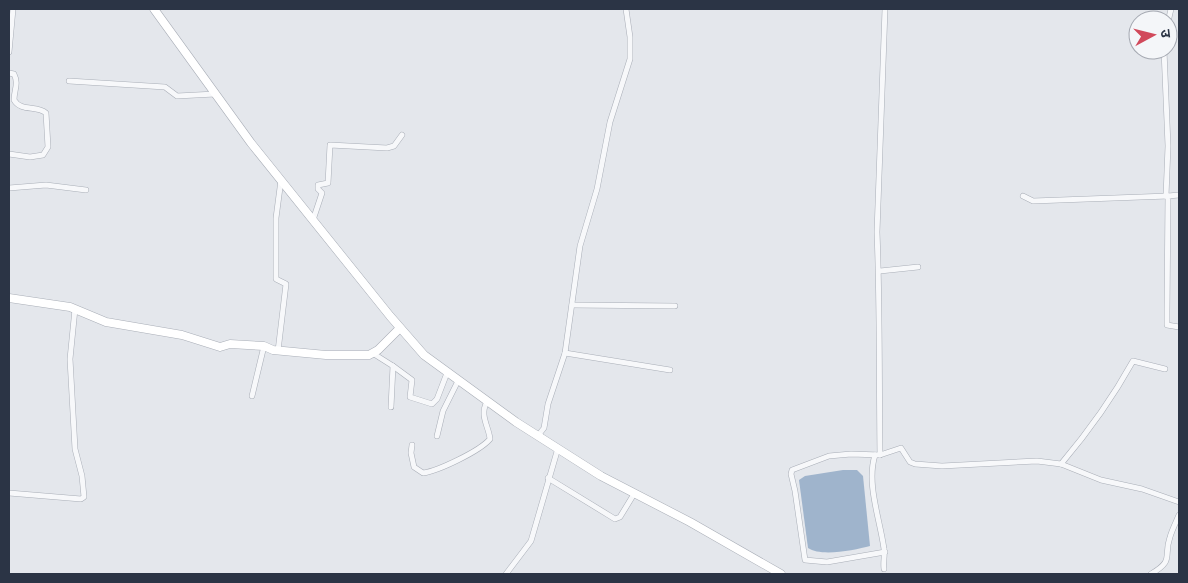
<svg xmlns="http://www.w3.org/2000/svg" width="1188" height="583" viewBox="0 0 1188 583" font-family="'Fira Sans Condensed','Noto Sans Devanagari',sans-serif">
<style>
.water{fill:#9fb4cc}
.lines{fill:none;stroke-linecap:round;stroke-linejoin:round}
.street-casing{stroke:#a9aeb7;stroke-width:6}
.secondary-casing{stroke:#a9aeb7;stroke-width:9}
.street{stroke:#f7f8fa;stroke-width:5}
.secondary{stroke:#fff;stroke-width:8}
</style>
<rect width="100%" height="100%" fill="#e4e7ec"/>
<path class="water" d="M 843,470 L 857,470 L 863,476 L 870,546 C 855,550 821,557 808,548 L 799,480 L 805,476 Z"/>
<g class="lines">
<g class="street-casing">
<g id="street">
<polyline points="1168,22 1171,9"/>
<polyline points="1164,50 1168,146 1166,196"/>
<polyline points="9,52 13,9"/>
<path d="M 9,73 L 14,74 C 19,84 14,90 14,100 C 21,112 37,105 46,113 L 48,147 L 43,155 L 30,157 L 9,154"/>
<polyline points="69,81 165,87 177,96 215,94"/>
<polyline points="9,188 46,185 86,190"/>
<polyline points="1179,195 1168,196 1167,312 1167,325 1179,327"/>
<polyline points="1023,196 1033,201 1168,196"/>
<polyline points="313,220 322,193 318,189 318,185 328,183 330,145 387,148 394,146 402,135"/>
<polyline points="880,271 918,267"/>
<polyline points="572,305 675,306"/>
<polyline points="278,351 286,284 276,279 276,218 281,180"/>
<polyline points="565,353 670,370"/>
<polyline points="374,354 393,366 391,407"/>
<polyline points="393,366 412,380 410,397 432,404 437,399 447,373"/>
<polyline points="252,396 264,346"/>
<polyline points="437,436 443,411 458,381"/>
<polyline points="541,438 540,433 544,428 548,404 565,353 580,246 597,189 610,122 630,59 630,37 626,9"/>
<path d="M 412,445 L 411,453 L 414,467 L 423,473 C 438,471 480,451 490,439 C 489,427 479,415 487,402"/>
<path d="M 875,455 C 866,484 880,519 884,549 C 885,555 883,562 884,569"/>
<path d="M 880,455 C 879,381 880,306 877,232 L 885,9"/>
<path d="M 1061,464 C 1089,431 1112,399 1133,361 L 1165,369"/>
<polyline points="548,478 615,519 620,517 634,494"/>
<polyline points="9,493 81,499 84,497 82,476 75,449 70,359 75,309"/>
<polyline points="885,552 827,562 805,560 795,491 791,474 792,470 829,456 851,454 880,455 901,448 910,462 915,464 942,466 1037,461 1061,464 1101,480 1142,489 1179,502"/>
<polyline points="506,574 531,541 558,448"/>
<path d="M 1151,574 C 1175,560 1163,557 1170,537 C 1172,530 1176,522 1179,515"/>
</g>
</g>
<g class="secondary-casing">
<g id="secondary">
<polyline points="154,9 251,143 390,316 424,355 516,422 601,476 690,522 781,574"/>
<polyline points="9,298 70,307 106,322 182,335 220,347 230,344 264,346 273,350 326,355 369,355 378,350 400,328"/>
</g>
</g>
<use href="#street" class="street"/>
<use href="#secondary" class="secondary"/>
</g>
<rect width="1188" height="583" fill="none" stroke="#2b3445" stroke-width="20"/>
<g transform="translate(1153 35) rotate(83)"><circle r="24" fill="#f4f6f9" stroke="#a4a8b1"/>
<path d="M0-4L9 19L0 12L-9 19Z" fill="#d1495b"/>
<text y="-8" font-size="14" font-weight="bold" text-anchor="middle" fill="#2b3445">उ</text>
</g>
</svg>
